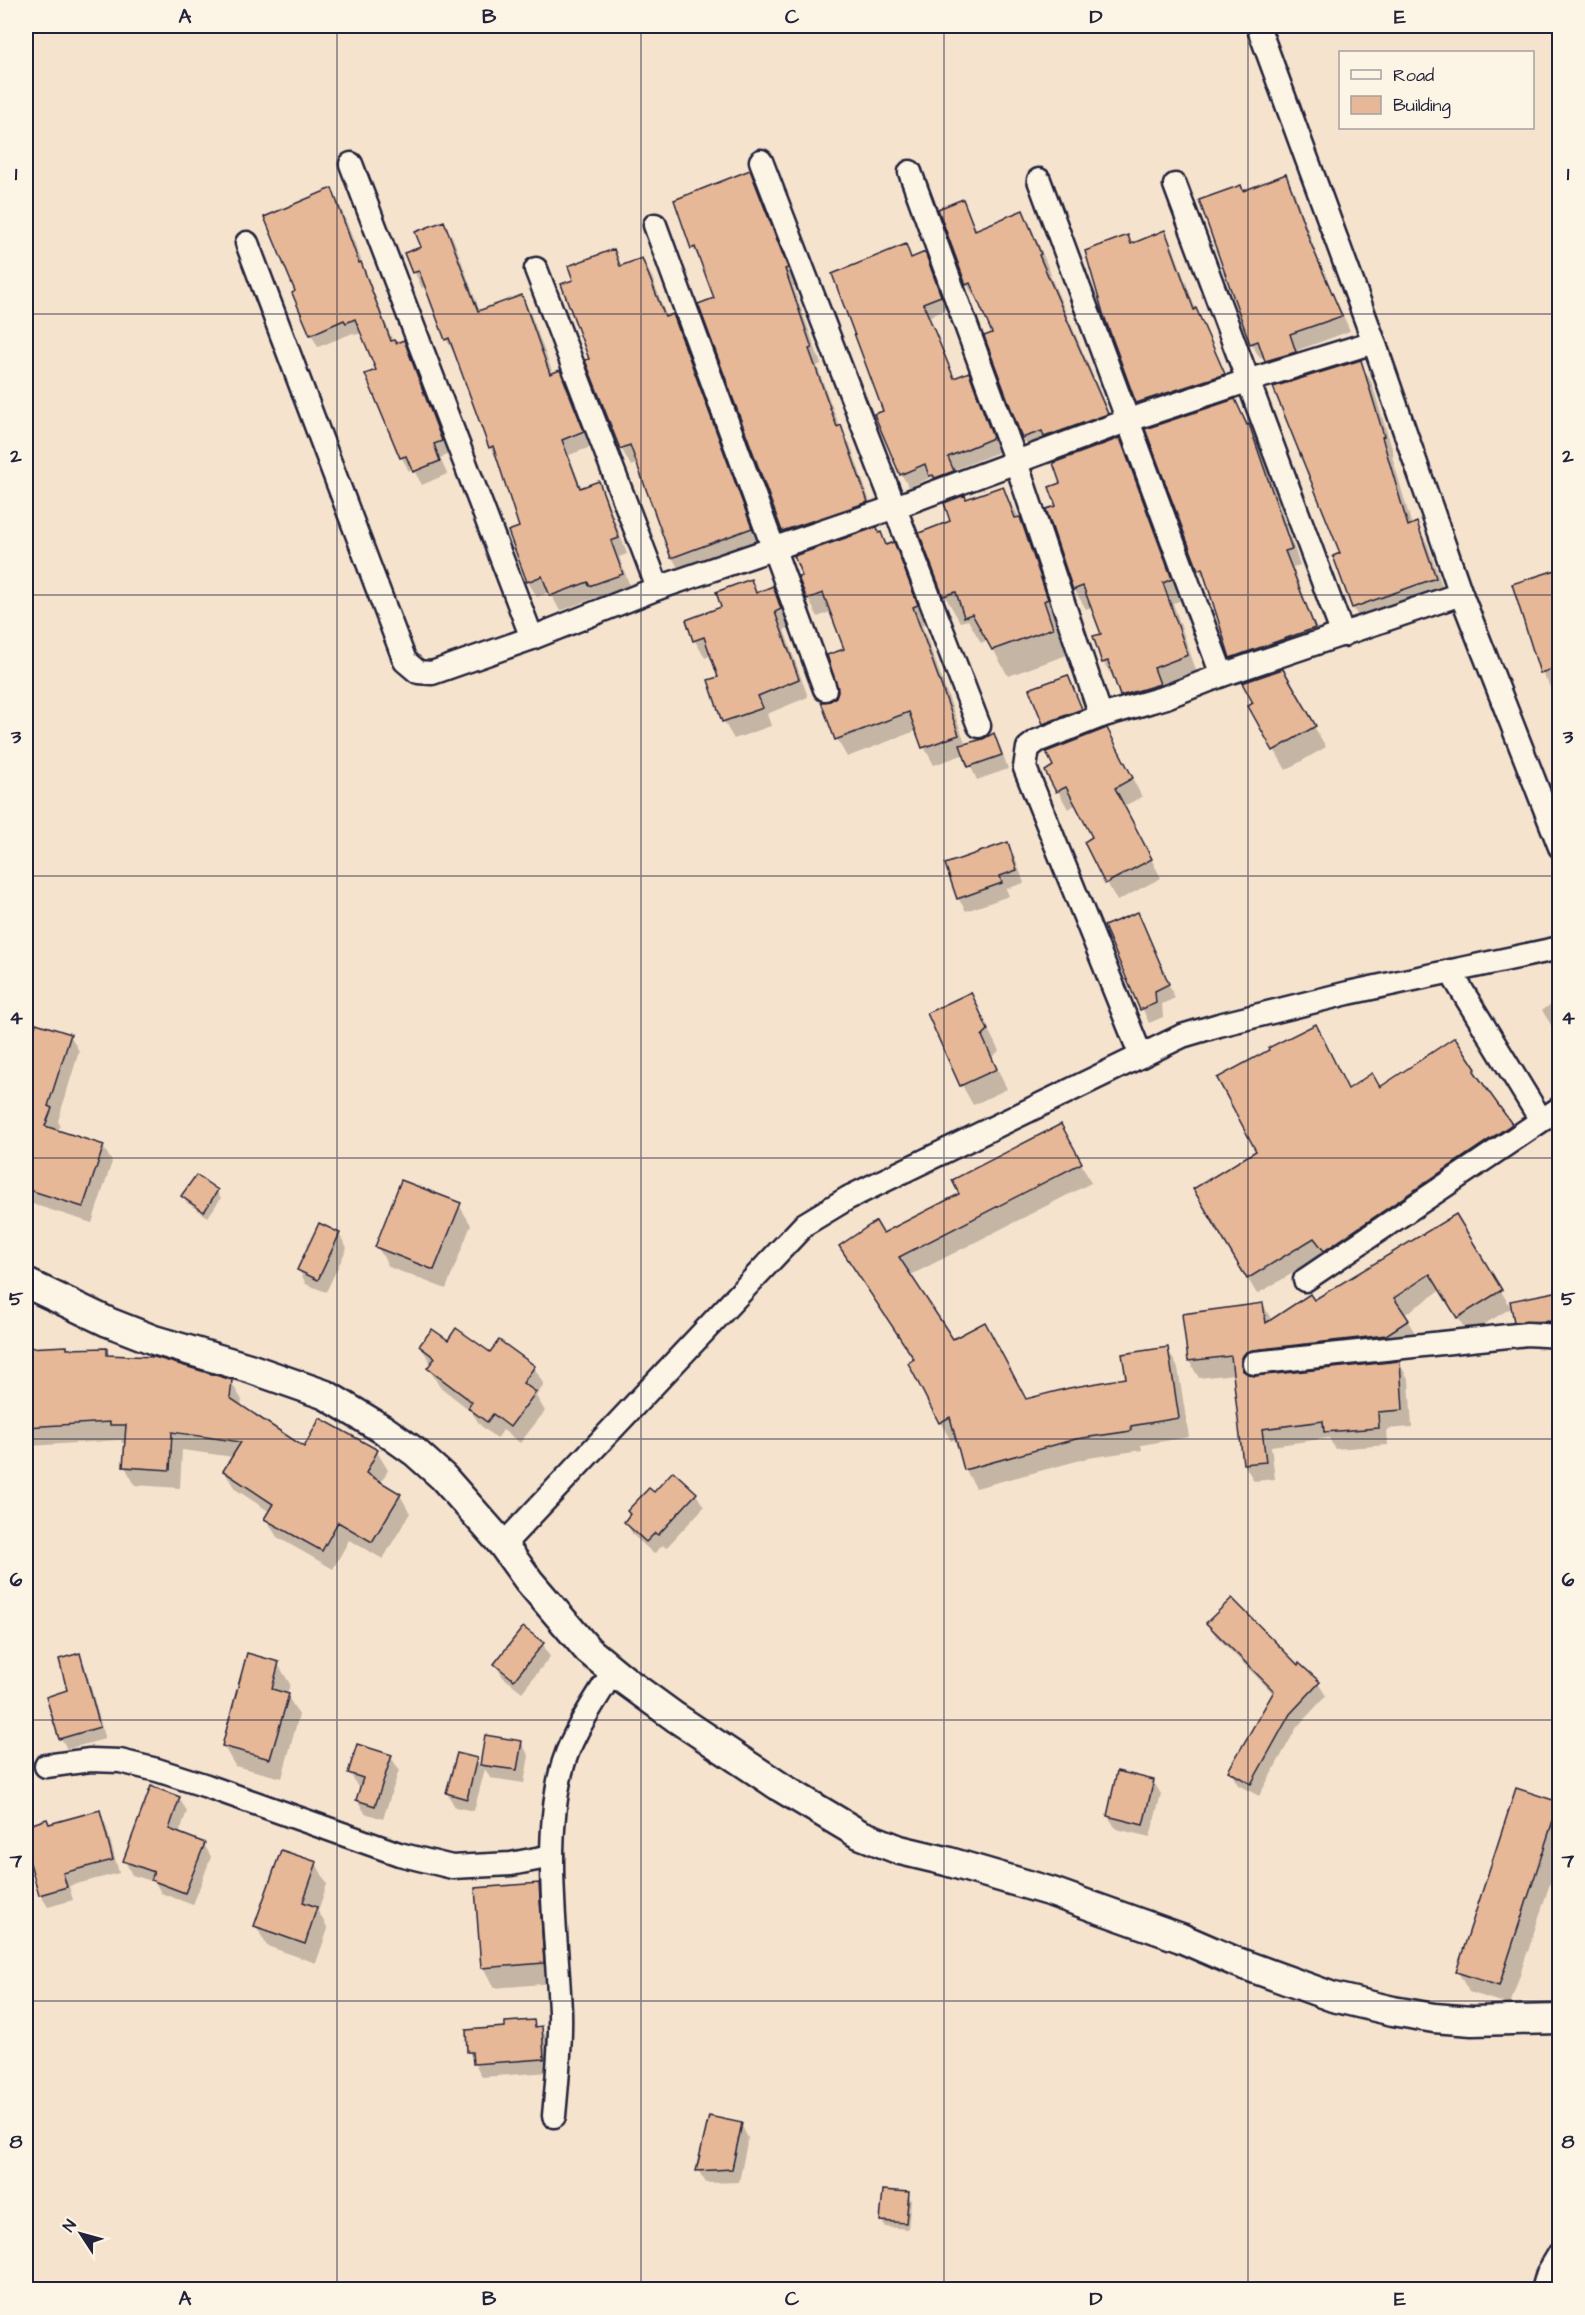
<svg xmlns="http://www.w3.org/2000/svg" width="1585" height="2315" viewBox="0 0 1585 2315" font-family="'Architects Daughter',sans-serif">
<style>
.shadow{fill:#0003}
.building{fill:#e7b897;stroke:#22223b;stroke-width:1.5}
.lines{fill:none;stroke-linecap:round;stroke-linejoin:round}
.minor-casing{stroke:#22223b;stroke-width:27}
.tertiary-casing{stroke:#22223b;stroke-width:33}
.minor{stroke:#fcf5e5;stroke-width:22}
.tertiary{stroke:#fcf5e5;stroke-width:28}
.grid{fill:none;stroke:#22223b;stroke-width:1.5;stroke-opacity:0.55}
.neatline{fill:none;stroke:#22223b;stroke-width:2}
.grid-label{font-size:20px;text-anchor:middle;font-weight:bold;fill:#22223b}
</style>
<rect width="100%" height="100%" fill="#f6e3ce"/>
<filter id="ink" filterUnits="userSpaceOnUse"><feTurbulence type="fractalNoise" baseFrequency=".0167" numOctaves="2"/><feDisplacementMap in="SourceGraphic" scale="12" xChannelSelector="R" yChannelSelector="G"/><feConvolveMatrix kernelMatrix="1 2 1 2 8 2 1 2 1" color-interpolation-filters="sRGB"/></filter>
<g filter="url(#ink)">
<g class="shadow">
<polygon points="749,172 759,189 796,285 793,286 821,364 817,366 840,428 850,444 876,519 793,547 783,530 715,299 702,265 693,248"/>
<polygon points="1285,176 1294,191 1319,261 1350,331 1298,350 1303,367 1275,376 1265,357 1260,358 1251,343 1243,193"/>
<polygon points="331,190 339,203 393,342 396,345 403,342 411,355 449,454 440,458 447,474 422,485 413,469 409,471 402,458 367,375 378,370 362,333 355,335 353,333 318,347 311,334 297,292"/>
<polygon points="962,201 977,230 1022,212 1033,231 1051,274 1050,275 1118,434 1035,458 1023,438 986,337 994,334 981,304 979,304 967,285 940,210"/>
<polygon points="444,223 453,238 480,312 522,297 530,312 553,374 559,372 568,387 591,447 569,455 582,489 598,483 607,499 627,554 619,557 631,589 599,601 597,597 560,611 550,592 537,597 528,582 521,528 499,463 490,447 457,354 455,355 446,339 426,286 422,288 406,254 423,248"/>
<polygon points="1164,232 1173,247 1197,313 1232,390 1146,419 1137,403 1104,313 1127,237 1132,246"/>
<polygon points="905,246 913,259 924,254 932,267 947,309 929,317 955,380 968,374 976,387 999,452 954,470 960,484 938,489 932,477 909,487 901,474 885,412"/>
<polygon points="613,251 622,267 641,259 652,277 667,318 673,316 683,333 760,546 682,575 672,557 638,463 631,466 621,448 591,360 575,280"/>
<polygon points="1360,362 1371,381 1394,455 1392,456 1412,526 1416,524 1427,543 1446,597 1364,626 1353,608 1335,557 1342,554"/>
<polygon points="1235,401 1258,442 1300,565 1293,567 1322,644 1241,673 1231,657 1208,585 1199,569"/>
<polygon points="1119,440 1131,460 1183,600 1173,603 1198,676 1133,716 1121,696 1116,682 1103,662 1103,635 1092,607 1086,609 1074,589 1058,507 1062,484"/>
<polygon points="1003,488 1035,546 1062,626 1058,628 1067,655 1008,676 988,640 981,643 968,620 960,622 945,596 921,534 952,522 966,501"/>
<polygon points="881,534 888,546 893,544 903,562 927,624 922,625 966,745 984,740 993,735 1001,748 1008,769 977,780 965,754 934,765 924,747 918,730 847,757 837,739 831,703 837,698 846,650 832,611 818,617 808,599 800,578"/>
<polygon points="1555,572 1560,579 1560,688 1552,690 1542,672"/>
<polygon points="751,581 758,594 772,588 782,606 790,627 784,630 808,697 767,714 771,726 734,739 724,722 710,681 720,678 712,655 705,658 695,641 688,621 723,608"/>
<polygon points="1282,671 1326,747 1286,770 1250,707"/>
<polygon points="1068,676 1075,690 1088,723 1052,737 1044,724 1031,690"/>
<polygon points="1117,748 1142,797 1124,806 1161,878 1117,901 1086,843 1094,838 1077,804 1068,809 1047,771"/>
<polygon points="1007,844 1015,857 1024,883 1006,889 1009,896 966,911 958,898"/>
<polygon points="1137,914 1175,998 1162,1004 1163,1017 1149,1023 1106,927"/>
<polygon points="970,994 999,1051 992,1057 1007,1089 973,1105 962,1085"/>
<polygon points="1560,999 1560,1040 1542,1010"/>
<polygon points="38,1025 70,1035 79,1051 58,1121 60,1125 58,1132 103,1146 112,1162 92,1223 26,1202 26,1065"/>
<polygon points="1454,1039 1520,1141 1257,1294 1195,1190 1258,1152 1348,1090 1380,1089"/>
<polygon points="1072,1145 1091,1183 909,1276 952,1341 1026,1401 1128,1380 1167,1348 1178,1368 1189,1437 1141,1445 1142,1450 1088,1458 976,1488 965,1469 957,1438 951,1441 940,1422 915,1361 852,1265 883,1235"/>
<polygon points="196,1177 217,1192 221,1198 208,1217 186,1202 183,1196"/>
<polygon points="459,1205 471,1225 446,1289 389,1267 377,1246"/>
<polygon points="1456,1216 1511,1308 1468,1334 1441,1290 1404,1315 1418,1338 1255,1370 1251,1376 1255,1378 1399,1363 1409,1380 1412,1427 1387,1429 1388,1445 1335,1449 1329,1438 1271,1446 1275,1479 1254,1481 1244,1464 1234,1374 1199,1378 1189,1361 1184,1315 1263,1304 1272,1321 1314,1302"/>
<polygon points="339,1234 347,1248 326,1292 306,1284 299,1270"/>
<polygon points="1560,1287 1560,1343 1527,1342 1515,1321"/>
<polygon points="448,1342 534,1367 544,1385 536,1396 545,1411 520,1443 503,1430 497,1439 480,1425 471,1411 439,1386 429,1368 432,1365 421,1347"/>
<polygon points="66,1347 68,1351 106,1349 110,1356 231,1382 242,1400 241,1407 305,1449 321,1420 377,1452 388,1470 380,1484 400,1495 410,1513 383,1559 349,1540 333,1569 277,1537 266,1519 270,1512 235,1489 224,1471 233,1457 182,1450 180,1488 135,1485 125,1467 126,1443 122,1443 121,1440 31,1446 26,1437 26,1350"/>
<polygon points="1560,1418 1560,1439 1551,1424"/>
<polygon points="674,1473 696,1494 704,1507 666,1548 663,1545 654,1554 633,1535 626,1522"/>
<polygon points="1208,1623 1298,1667 1318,1683 1326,1696 1297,1727 1259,1796 1238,1785 1230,1771 1274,1694 1216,1636"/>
<polygon points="543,1644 550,1657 522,1692 503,1677 495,1664"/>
<polygon points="79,1655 85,1666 105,1739 67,1749 61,1738 69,1691"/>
<polygon points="278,1664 290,1684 287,1695 299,1715 282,1778 235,1766 223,1745"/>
<polygon points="486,1737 521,1742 529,1756 524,1783 490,1778 485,1769 474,1811 455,1807 447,1793 476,1760 481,1768"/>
<polygon points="391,1757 399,1770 383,1819 365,1813 357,1800 362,1787 357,1786 350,1773"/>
<polygon points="1153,1781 1161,1794 1150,1837 1116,1829 1108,1816"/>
<polygon points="179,1798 187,1811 179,1834 204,1844 211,1857 193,1905 161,1893 155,1882 132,1875 125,1861"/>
<polygon points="1558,1803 1560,1806 1560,1853 1510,2005 1469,1992 1458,1972"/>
<polygon points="99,1812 106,1825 119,1873 69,1886 73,1900 48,1907 40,1894 26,1843 26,1827 47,1821 49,1825"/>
<polygon points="316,1863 327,1884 318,1911 328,1929 316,1963 267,1946 256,1926"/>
<polygon points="538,1885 550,1905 554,1983 494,1988 483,1967"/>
<polygon points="533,2021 537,2028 541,2028 549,2041 551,2072 482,2077 469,2052 468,2031 506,2028"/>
<polygon points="741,2124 748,2138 739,2182 706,2183 698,2170"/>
<polygon points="908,2194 911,2200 908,2229 885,2227 882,2221"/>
</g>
<g class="building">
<polygon points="750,170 788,268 785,269 812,348 809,349 837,427 841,425 868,502 782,531 698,304 714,298 695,247 691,249 674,200"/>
<polygon points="1286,174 1311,244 1342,316 1290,334 1296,352 1265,361 1258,341 1250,344 1199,200 1241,185 1243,191"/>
<polygon points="332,188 359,263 361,262 391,341 394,340 396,343 404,340 442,441 434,444 440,461 413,472 406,456 400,458 365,374 376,370 355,319 346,323 344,320 310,335 292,293 295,291 264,217"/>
<polygon points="963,199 975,230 1023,210 1041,254 1039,255 1108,414 1044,437 1042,431 1022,438 984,336 992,333 970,283 966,285 938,209"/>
<polygon points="444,221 478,311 522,295 550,374 560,370 584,431 562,440 580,488 599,481 619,538 611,541 623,574 589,586 588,582 550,596 542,576 527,582 508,531 519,527 493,446 489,448 449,338 445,340 419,271 412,273 404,253 421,247 415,232"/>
<polygon points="1165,230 1194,310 1196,308 1225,374 1136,403 1103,313 1085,251 1128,235 1131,244"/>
<polygon points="906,244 911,258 925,252 941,296 923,303 954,378 969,372 993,438 948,457 954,471 935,478 933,475 929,476 925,464 900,475 874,414 883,411 832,274"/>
<polygon points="614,249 620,266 642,258 665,317 673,314 752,528 671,558 630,445 620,449 585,360 589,359 561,284 573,280 568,266"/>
<polygon points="1361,360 1384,436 1382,437 1408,526 1417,522 1436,578 1352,608 1333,556 1340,553 1273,387"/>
<polygon points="1235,399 1247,425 1249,424 1292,549 1285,551 1315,628 1230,658 1202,568 1198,570 1145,429"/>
<polygon points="1120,438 1172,579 1163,583 1188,655 1154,668 1160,684 1120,696 1108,661 1102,663 1093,636 1101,634 1083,586 1073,590 1046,509 1056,506 1049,487 1060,483 1053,463"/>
<polygon points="1003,486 1015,518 1020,517 1048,599 1044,601 1053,628 992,650 972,614 964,617 956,592 943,596 919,533 950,521 944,503 965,495 966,499"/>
<polygon points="877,527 879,533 881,532 886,545 894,542 918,605 913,607 959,735 922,748 909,712 835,740 821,702 830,701 836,697 838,691 827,655 844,649 823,593 807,599 798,577 802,576 794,556"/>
<polygon points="1556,570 1560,582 1560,667 1540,673 1512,584"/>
<polygon points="751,579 756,593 773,586 781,609 775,612 799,679 758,696 763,708 722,722 708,680 718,677 704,637 693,641 686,620 721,607 716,592"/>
<polygon points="1283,669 1316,726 1273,751 1248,706 1253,703 1242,683"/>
<polygon points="1068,675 1082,709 1043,724 1029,689"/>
<polygon points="1107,728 1133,778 1115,788 1152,859 1105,884 1084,842 1092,837 1066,787 1056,792 1045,771 1053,766 1046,752"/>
<polygon points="994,733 1002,755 968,767 960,745 983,739"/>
<polygon points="1008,842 1017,870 1000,876 1002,883 957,899 945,864"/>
<polygon points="1138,912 1169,984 1155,991 1156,1003 1140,1010 1104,926"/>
<polygon points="971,992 988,1030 982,1036 997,1069 960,1086 927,1013"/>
<polygon points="36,1023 71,1034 48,1106 52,1108 45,1126 104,1145 83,1207 26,1189 26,1060"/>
<polygon points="1316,1024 1348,1089 1372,1073 1380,1087 1455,1037 1476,1069 1474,1071 1512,1124 1324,1251 1314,1238 1247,1279 1193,1189 1256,1151 1217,1078 1269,1050 1268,1048"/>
<polygon points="1061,1124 1082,1163 899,1257 953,1339 985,1322 1026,1399 1069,1388 1126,1378 1122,1354 1168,1347 1179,1418 1131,1426 1131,1431 1076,1439 964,1470 950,1417 939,1423 908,1363 914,1359 839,1246 876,1221 883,1233 959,1194 952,1180"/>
<polygon points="196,1175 218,1190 204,1212 181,1196"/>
<polygon points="401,1180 461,1203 434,1270 375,1247"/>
<polygon points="1456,1214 1502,1290 1457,1318 1430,1274 1394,1298 1409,1320 1386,1335 1253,1350 1246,1352 1241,1358 1241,1365 1243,1371 1255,1376 1400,1361 1403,1410 1378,1412 1379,1428 1324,1432 1323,1421 1262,1429 1266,1462 1243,1464 1231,1356 1188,1361 1182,1314 1263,1303 1266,1323 1310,1294 1314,1300"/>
<polygon points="319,1223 340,1233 318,1280 297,1270"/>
<polygon points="1560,1291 1560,1321 1514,1322 1510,1301"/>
<polygon points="456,1328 490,1352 499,1340 535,1366 523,1383 536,1392 510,1427 493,1414 487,1422 468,1408 472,1402 427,1368 435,1358 419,1346 432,1329 448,1340"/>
<polygon points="67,1346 67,1349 107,1348 107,1355 154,1357 232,1380 230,1398 304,1447 320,1418 378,1450 366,1473 401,1494 372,1542 338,1522 322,1551 264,1519 273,1504 223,1471 241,1442 172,1432 170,1470 123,1467 126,1425 110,1425 110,1422 26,1427 26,1348"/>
<polygon points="673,1471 697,1493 658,1535 655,1533 646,1542 624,1522 630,1514 627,1511 649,1488 654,1492"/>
<polygon points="1232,1598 1298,1665 1299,1663 1320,1682 1290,1714 1251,1784 1228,1771 1274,1691 1206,1623"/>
<polygon points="523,1627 544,1643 514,1680 494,1664"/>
<polygon points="80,1653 100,1727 59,1739 46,1697 67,1690 59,1659"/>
<polygon points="247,1653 279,1662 272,1689 289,1694 270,1759 222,1746"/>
<polygon points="485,1735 522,1741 517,1770 480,1765"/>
<polygon points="357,1744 392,1755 375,1806 356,1800 363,1778 348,1773"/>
<polygon points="457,1753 477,1758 467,1799 446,1793"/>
<polygon points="1117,1771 1154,1780 1143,1825 1107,1816"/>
<polygon points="151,1786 180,1797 169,1829 205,1843 185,1893 151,1880 154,1872 123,1861"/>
<polygon points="1516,1788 1559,1802 1499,1986 1456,1972"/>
<polygon points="100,1810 113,1860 63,1873 67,1887 39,1895 26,1849 26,1826 47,1819 49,1824"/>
<polygon points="281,1850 317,1862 303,1902 317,1907 305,1944 254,1926"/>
<polygon points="539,1883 544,1963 481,1968 475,1888"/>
<polygon points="534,2020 535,2027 542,2026 544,2059 473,2064 472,2052 467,2052 466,2030 505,2027 505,2022"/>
<polygon points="709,2116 742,2123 732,2169 696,2171"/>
<polygon points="883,2190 909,2192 906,2223 880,2221"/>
</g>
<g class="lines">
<g class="minor-casing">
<g id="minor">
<polyline points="1258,26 1374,342 1461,594 1560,847"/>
<polyline points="761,161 979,726"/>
<polyline points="351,164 532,638"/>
<polyline points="910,172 1016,462 1101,716"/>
<polyline points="1039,180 1222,675"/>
<polyline points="1175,185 1343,635"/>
<polyline points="655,225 825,689"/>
<polyline points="247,243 405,661 418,672 432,673 532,638 658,588 895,507 1129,420 1247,381 1374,342"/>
<polyline points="536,269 658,588"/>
<polyline points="1450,971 1541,1120"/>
<polyline points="1141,1056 1025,768 1028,748 1037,741 1101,716 1166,697 1222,675 1461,594"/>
<polyline points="1305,1280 1560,1108"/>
<polyline points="1254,1363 1527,1334 1560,1336"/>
<polyline points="503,1545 805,1224 848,1198 1182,1036 1219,1025 1348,993 1560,948"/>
<polyline points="46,1766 90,1760 120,1761 157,1770 207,1786 399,1854 452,1867 511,1864 552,1856"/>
<path d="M 554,2116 C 557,2082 561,2047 560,2012 C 557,1936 543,1847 561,1772 C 570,1735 594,1703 613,1671"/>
<polyline points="1543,2290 1548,2273 1560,2253"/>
</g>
</g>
<g class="tertiary-casing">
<polyline id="tertiary" points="26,1283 108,1322 154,1340 249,1368 326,1395 384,1430 415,1452 443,1477 503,1545 529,1581 588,1650 627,1682 675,1717 782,1788 859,1834 900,1850 946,1861 1052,1892 1181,1938 1234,1961 1333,1997 1393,2011 1434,2018 1472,2021 1560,2019"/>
</g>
<use href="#minor" class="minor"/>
<use href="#tertiary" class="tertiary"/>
</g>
</g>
<path class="grid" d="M 337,26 L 337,2290M 641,26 L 641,2290M 944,26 L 944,2290M 1248,26 L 1248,2290M 26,314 L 1560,314M 26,595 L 1560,595M 26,876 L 1560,876M 26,1158 L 1560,1158M 26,1439 L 1560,1439M 26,1720 L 1560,1720M 26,2001 L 1560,2001"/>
<rect width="1585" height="2315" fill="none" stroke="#fcf5e5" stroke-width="66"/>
<rect x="1339" y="51" width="195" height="78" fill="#fcf5e5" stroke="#a5a1a1" stroke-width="1.5"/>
<rect x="1351" y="70" width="30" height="9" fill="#fcf5e5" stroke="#a5a1a1" stroke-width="1.5"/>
<text x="1393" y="81" font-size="18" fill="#22223b">Road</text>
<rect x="1351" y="96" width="30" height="18" fill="#e7b897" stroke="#a5a1a1" stroke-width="1.5"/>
<text x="1393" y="111" font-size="18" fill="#22223b">Building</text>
<g transform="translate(81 2234) rotate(306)" stroke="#fcf5e5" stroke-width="4.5" paint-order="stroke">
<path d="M0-4.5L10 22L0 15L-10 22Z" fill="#22223b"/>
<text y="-9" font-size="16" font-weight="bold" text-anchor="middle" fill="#22223b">N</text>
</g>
<rect x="33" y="33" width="1519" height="2249" class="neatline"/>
<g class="grid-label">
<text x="185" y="23">A</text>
<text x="489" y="23">B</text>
<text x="792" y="23">C</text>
<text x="1096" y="23">D</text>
<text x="1400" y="23">E</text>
<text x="16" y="180">1</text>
<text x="1568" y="180">1</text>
<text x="16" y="462">2</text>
<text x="1568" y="462">2</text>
<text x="16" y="743">3</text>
<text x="1568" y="743">3</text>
<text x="16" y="1024">4</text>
<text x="1568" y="1024">4</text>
<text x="16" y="1305">5</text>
<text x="1568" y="1305">5</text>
<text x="16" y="1586">6</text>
<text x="1568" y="1586">6</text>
<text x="16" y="1867">7</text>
<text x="1568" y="1867">7</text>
<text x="16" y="2148">8</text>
<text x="1568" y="2148">8</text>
<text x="185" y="2305">A</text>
<text x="489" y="2305">B</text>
<text x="792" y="2305">C</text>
<text x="1096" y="2305">D</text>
<text x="1400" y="2305">E</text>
</g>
</svg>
